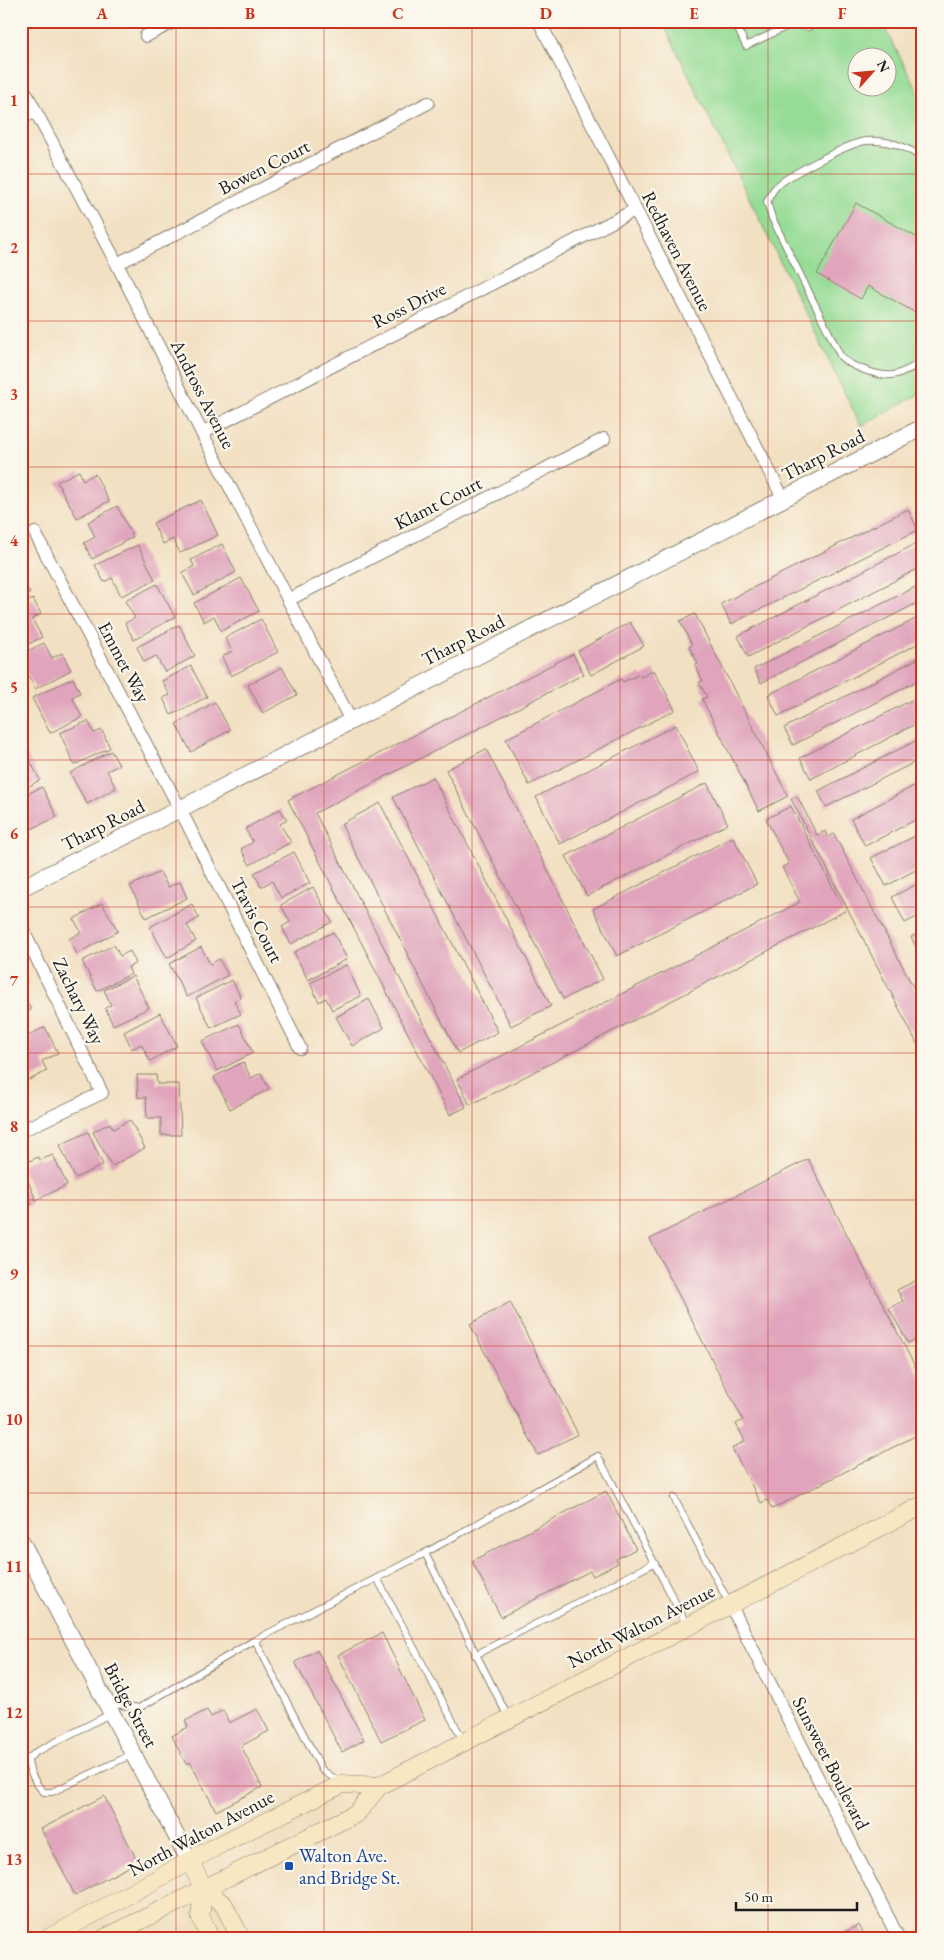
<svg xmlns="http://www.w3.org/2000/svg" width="944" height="1960" viewBox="0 0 944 1960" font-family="'EB Garamond',serif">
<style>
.green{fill:#95dc95;stroke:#587c58;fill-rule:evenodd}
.building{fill:#e0a4bc}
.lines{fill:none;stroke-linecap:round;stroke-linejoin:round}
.service-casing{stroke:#877e6f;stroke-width:8}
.minor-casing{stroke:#877e6f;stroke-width:14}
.tertiary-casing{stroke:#877e6f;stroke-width:18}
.secondary-casing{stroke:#877e6f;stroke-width:19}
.service{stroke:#fff;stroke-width:6}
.minor{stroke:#fff;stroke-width:12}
.tertiary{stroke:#fff;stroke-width:16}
.secondary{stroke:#f7e8c3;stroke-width:18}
.grid{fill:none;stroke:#c8321e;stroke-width:1;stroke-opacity:0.55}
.transit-dot{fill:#1a4fb4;stroke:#fbf7ec;stroke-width:2}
.labels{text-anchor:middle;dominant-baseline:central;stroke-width:4.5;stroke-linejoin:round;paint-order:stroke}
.street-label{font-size:19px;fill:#1c1c1c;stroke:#fbf7ec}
.transit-label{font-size:19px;fill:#164399;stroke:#fbf7ec;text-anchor:start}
.neatline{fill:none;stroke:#c8321e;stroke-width:2}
.grid-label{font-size:16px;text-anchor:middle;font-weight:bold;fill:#c8321e}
</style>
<rect width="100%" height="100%" fill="#fbf7ec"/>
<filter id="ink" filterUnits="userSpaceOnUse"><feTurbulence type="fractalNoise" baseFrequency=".02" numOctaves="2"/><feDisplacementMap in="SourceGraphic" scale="10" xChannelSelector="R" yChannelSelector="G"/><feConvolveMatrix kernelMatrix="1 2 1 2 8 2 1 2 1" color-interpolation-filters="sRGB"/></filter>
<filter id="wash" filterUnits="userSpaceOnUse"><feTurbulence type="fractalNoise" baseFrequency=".0096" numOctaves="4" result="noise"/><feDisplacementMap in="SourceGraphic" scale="20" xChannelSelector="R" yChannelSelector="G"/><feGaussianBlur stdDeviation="1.12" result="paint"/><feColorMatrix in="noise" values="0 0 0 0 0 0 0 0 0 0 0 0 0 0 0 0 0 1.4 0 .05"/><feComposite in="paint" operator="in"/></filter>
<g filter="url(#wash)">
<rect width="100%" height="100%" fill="#f2e0c2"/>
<path class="green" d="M 662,21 L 881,21 L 923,101 L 923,392 L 861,426 ZM 856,58 L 886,58 L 886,88 L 856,88 Z"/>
<g id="blocks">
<g class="building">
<polygon points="856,203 923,241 923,317 868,286 861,299 817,274"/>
<polygon points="79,471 83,480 95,474 109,501 77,518 57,482"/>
<polygon points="923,474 923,487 918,477"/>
<polygon points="201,500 218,535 180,553 173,539 163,544 153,523"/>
<polygon points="117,506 133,537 92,559 84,543 95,537 88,522"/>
<polygon points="908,509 918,530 731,624 721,604"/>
<polygon points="923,540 923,566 748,657 738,636"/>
<polygon points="222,544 236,572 194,595 182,573 194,566 191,560"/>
<polygon points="138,545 155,580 121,596 112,578 104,582 95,565"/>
<polygon points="21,577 30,593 21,597"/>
<polygon points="241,578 259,611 221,631 214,616 204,622 194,603"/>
<polygon points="923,583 923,600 761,683 754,669"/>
<polygon points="157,584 175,617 134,640 125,623 135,618 125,601"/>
<polygon points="33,599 41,614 32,619 42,637 21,648 21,605"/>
<polygon points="695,614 788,796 759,811 702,699 707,697 699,682 703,681 695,665 698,664 689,647 692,645 680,621"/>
<polygon points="923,615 923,641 778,716 768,695"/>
<polygon points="261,619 278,652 231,676 222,657 232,651 225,638"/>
<polygon points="630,622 644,646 591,675 578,651"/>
<polygon points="179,625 195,656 165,672 156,656 144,662 137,647"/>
<polygon points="44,643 52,658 62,653 71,670 35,689 26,671 21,673 21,654"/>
<polygon points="573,654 584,674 315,813 466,1107 450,1115 288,800"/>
<polygon points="923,656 923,678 793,745 784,728"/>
<polygon points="191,666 207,697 171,715 163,698 170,695 162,681"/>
<polygon points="282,667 297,695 263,713 248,685"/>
<polygon points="654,670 675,710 529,785 506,739 621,679 623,682 640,674 641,677"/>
<polygon points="73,678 80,693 72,697 82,717 50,733 32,698"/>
<polygon points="923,694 923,720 811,779 800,758"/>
<polygon points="215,702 230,730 191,752 176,724"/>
<polygon points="88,721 94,733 102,730 110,748 74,765 60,733"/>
<polygon points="676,725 699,772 560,844 536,797"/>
<polygon points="923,737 923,758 826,807 818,791"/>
<polygon points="23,747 40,780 21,791 21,748"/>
<polygon points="486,749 603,979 563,999 446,770"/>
<polygon points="111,751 119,765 107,771 116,788 87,804 70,773"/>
<polygon points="433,777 551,1006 511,1026 393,797"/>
<polygon points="923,781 923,816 865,846 851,819"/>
<polygon points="707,783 728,824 587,896 566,856"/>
<polygon points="42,787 57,817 27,831 21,819 21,797"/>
<polygon points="797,796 817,835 825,831 828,837 834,834 923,1006 923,1055 791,799"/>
<polygon points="380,803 498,1032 458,1053 341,824"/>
<polygon points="791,806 845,911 470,1105 457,1079 800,902 782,867 789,864 766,819"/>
<polygon points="280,809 287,820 280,824 291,842 250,865 241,849 253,842 245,829"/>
<polygon points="923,832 923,866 886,886 871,858"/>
<polygon points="733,837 757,884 617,956 593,909"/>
<polygon points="294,852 310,883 281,898 272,881 261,887 254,873"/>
<polygon points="160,872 168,887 180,882 187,898 146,918 130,886"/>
<polygon points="923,881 923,914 905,923 892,897"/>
<polygon points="313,887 332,922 291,944 282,927 290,922 281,905"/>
<polygon points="102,903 118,931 77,954 69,939 81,932 74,919"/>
<polygon points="192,904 199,918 187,925 196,941 167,958 150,927"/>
<polygon points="923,931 923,957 921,957 911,937"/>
<polygon points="333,932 347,959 308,980 294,952"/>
<polygon points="114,945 120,956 130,951 136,963 128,967 131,974 97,991 82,961"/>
<polygon points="201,947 210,964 219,959 228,975 187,997 169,964"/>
<polygon points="346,965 361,996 332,1010 326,998 319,1002 310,983"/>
<polygon points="133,976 149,1008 113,1025 105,1008 111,1005 104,990"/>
<polygon points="232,980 241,998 234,1001 241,1014 211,1028 196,998"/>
<polygon points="21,990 31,1010 21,1015"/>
<polygon points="369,999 384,1028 352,1046 336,1017"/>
<polygon points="160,1013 177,1046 150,1061 141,1044 132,1049 124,1032"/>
<polygon points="239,1024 253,1053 217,1071 202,1041"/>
<polygon points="45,1027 58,1053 42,1061 47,1071 29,1080 21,1064 21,1039"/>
<polygon points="243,1062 251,1078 261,1073 269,1089 230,1109 214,1077"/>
<polygon points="137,1075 156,1075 157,1084 179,1084 181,1135 161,1135 161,1118 147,1118 146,1097 138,1098"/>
<polygon points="130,1120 145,1148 112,1166 93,1132 110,1123 113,1129"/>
<polygon points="88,1132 103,1165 75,1178 60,1145"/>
<polygon points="53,1155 67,1185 36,1200 21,1165 38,1157 40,1160"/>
<polygon points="808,1159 923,1382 923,1432 772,1509 767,1500 761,1503 732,1448 745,1441 736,1424 743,1420 650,1239"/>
<polygon points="21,1183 32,1204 21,1209"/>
<polygon points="923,1277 923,1335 908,1343 889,1308 903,1301 897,1290"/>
<polygon points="510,1302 578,1434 538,1455 470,1324"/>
<polygon points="606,1491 636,1549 616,1559 618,1563 593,1576 590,1571 501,1617 472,1561"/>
<polygon points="382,1633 425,1720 381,1741 338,1655"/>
<polygon points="317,1650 364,1740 342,1752 295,1662"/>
<polygon points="257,1709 269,1731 241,1746 262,1787 216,1811 190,1762 186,1764 172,1736 188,1727 185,1721 207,1710 211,1717 223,1710 229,1723"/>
<polygon points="104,1796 138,1862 75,1895 41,1829"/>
<polygon points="859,1925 866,1939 830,1939"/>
</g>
</g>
</g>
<g filter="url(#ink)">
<use href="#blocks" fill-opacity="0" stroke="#877e6f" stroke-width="1"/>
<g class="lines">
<g class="service-casing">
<g id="service">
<polyline points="734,21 746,46 794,23 793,21"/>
<polyline points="795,21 794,23 808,27 818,21"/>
<path d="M 923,159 C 907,146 886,139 866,141 C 851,142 789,175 777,186 C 772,190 770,196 767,202 L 772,218 L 841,357 C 851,367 883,379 897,374 C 906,371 915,366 923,362"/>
<polyline points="674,1498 729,1603"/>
<polyline points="377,1578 425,1553"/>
<polyline points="255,1640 322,1770 341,1783"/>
<polyline points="475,1655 654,1563"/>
<polyline points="109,1703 139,1708 255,1640 377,1578 464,1742"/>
<path d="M 110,1714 L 36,1752 L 28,1759 C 28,1770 36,1785 44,1792 L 52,1792 L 133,1754"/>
<polyline points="508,1717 425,1553 598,1456 687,1625"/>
</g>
</g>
<g class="minor-casing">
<g id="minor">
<polyline points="539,21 783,498"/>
<polyline points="146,36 175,21"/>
<polyline points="21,84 117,264 202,433 351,721"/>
<polyline points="21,119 35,111"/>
<polyline points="117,264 428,103"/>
<polyline points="202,433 635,210"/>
<polyline points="35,533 180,809 300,1048"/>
<polyline points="288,600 604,439"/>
<polyline points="21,926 102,1093 21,1131"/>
<polyline points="730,1604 899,1939"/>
</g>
</g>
<g class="tertiary-casing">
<g id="tertiary">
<polyline points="21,888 180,809 923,427"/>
<polyline points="21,1541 190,1862"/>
</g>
</g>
<g class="secondary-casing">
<g id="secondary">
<polyline points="190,1862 204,1889 224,1905 241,1939"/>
<polyline points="204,1889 200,1916 211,1939"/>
<polyline points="47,1939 223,1843 342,1784 379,1786"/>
<polyline points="103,1939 357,1813 379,1786 923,1505"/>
</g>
</g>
<use href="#service" class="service"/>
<use href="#minor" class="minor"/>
<use href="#tertiary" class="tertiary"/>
<use href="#secondary" class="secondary"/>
</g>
</g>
<path class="grid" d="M 176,21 L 176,1939M 324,21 L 324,1939M 472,21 L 472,1939M 620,21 L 620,1939M 768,21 L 768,1939M 21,174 L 923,174M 21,321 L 923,321M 21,467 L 923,467M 21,614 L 923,614M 21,760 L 923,760M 21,907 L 923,907M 21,1053 L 923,1053M 21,1200 L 923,1200M 21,1346 L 923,1346M 21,1493 L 923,1493M 21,1639 L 923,1639M 21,1786 L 923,1786"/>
<rect class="transit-dot" x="284" y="1861" width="10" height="10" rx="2.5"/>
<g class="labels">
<g class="street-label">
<text transform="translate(264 167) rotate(-27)">Bowen Court</text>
<text transform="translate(677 251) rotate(63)">Redhaven Avenue</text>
<text transform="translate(409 305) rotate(-27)">Ross Drive</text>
<text transform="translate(203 394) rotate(63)">Andross Avenue</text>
<text transform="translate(823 455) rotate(-27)">Tharp Road</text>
<text transform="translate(438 503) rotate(-27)">Klamt Court</text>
<text transform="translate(463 640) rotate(-27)">Tharp Road</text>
<text transform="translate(124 662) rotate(62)">Emmet Way</text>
<text transform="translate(103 825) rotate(-27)">Tharp Road</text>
<text transform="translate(257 920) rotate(63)">Travis Court</text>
<text transform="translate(79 1001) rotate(64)">Zachary Way</text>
<text transform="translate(641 1626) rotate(-27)">North Walton Avenue</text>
<text transform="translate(131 1705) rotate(62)">Bridge Street</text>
<text transform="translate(831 1763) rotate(63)">Sunsweet Boulevard</text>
<text transform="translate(201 1833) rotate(-28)">North Walton Avenue</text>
</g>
<g class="transit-label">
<text x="299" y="1855">Walton Ave.<tspan x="299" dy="22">and Bridge St.</tspan></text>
</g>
</g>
<rect width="944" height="1960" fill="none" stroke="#fbf7ec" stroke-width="55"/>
<g transform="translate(872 72) rotate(63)"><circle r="24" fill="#fbf7ec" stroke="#a29f99"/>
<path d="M0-4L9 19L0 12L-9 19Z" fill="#c8321e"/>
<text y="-8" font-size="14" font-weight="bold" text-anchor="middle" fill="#1c1c1c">N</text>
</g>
<path d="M736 1902v8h121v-8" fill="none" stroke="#1c1c1c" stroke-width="2.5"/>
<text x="744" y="1902" font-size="15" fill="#1c1c1c" stroke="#fbf7ec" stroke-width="4" paint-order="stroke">50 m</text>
<rect x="28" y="28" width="888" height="1904" class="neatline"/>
<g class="grid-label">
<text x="102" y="19">A</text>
<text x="250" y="19">B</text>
<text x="398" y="19">C</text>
<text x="546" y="19">D</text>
<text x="694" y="19">E</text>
<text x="842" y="19">F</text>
<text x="14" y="106">1</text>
<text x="14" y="253">2</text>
<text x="14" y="400">3</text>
<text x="14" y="546">4</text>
<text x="14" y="693">5</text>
<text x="14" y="839">6</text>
<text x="14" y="986">7</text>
<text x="14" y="1132">8</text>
<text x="14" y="1279">9</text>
<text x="14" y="1425">10</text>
<text x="14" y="1572">11</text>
<text x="14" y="1718">12</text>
<text x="14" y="1865">13</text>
</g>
</svg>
